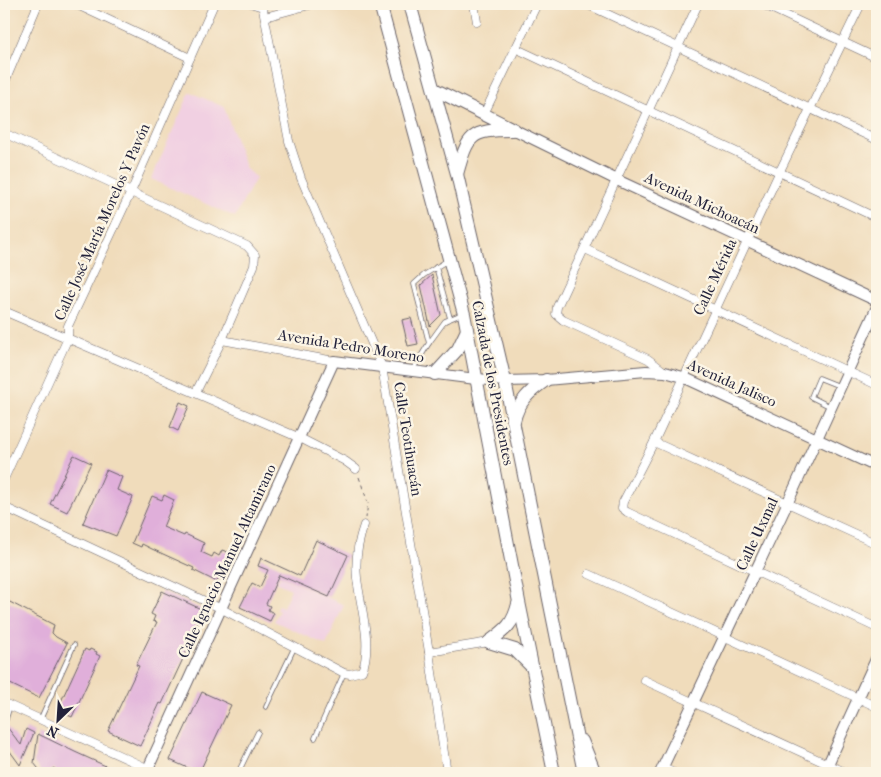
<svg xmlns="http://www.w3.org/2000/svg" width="881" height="777" viewBox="0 0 881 777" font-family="'IM FELL French Canon',serif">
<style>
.built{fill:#f1d0e2}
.building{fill:#e0afda}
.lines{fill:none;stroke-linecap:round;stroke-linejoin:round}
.service-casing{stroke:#6a6368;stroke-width:5.5}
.minor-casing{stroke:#6a6368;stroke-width:9}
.tertiary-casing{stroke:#6a6368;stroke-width:12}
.trunk-casing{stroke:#6a6368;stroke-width:14}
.path{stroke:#6a6368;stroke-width:1;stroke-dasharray:4 4;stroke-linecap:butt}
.service{stroke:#fff;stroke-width:4}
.minor{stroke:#fff;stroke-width:8}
.tertiary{stroke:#fff;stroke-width:10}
.trunk{stroke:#fff;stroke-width:12}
.labels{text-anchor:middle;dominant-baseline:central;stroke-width:5;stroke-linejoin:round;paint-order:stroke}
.street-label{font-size:15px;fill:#22223b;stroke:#fcf5e5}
</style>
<rect width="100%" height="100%" fill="#fcf5e5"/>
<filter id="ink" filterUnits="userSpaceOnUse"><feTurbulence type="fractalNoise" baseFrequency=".02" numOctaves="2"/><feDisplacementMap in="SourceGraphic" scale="10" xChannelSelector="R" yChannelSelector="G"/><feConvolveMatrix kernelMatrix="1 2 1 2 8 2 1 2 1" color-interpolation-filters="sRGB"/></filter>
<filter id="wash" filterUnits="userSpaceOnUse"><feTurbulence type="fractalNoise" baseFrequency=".0096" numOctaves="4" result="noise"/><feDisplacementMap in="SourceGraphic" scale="20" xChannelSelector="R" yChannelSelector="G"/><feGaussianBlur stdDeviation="1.12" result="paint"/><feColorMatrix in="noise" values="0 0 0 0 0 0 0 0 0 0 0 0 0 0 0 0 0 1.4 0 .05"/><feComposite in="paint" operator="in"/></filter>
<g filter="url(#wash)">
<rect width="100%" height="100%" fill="#f0dcbb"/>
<g class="built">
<polygon points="190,92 224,107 246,169 256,178 235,217 151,179"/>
<polygon points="280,576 344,605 326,645 274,621 279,611 276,610 278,605 283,607 291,589 277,583"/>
</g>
<g id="blocks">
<g class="building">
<polygon points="432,275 441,315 430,326 421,285"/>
<polygon points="411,318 418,344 408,346 402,320"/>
<polygon points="180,402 189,406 178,431 170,427"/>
<polygon points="74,455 91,463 67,512 50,504"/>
<polygon points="106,470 122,477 117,490 133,497 116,536 83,523"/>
<polygon points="164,495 174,500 163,527 184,536 185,534 204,543 201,552 212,557 214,553 219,556 222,550 230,553 217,582 193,570 194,568 152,549 142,544 141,547 132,543 152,496 162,500"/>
<polygon points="316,540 348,555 329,597 279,575 266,604 270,606 268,610 274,613 270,621 240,607 252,583 260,587 268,570 258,566 261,558 300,576"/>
<polygon points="162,591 203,610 192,635 194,635 162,704 160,703 140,746 108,731 139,666 136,665 157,622 153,621 155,616 151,614"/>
<polygon points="4,599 54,625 52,633 56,637 67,643 39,698 4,681"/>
<polygon points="85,649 89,651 90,649 97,652 96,654 100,656 72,717 57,710"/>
<polygon points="202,692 231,705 199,773 170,760"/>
<polygon points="7,727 21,745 26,729 34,733 20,765 4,743 4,735"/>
<polygon points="38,734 75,752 121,773 57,773 54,768 47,773 42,773 34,763"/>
</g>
</g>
</g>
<g filter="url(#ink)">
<use href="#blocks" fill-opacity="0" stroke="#6a6368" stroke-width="1"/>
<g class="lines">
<g class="service-casing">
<g id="service">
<polyline points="436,267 450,318"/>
<polyline points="429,343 414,284 424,275 448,260"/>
<polyline points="413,369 429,343 445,321 462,314"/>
<polyline points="831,407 811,397 819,378 839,386"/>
<polyline points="266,707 295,646"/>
<polyline points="40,720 74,645"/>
<polyline points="4,725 10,706"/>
<polyline points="315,738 344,673"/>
<polyline points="238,773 258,732"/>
</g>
</g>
<g class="minor-casing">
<g id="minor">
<polyline points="75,4 190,58"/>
<polyline points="187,4 192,5"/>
<polyline points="253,4 263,7"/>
<polyline points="262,4 289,141 301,178 382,367 429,652 447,773"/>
<polyline points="474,4 477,22"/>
<polyline points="586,4 877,140"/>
<polyline points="762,4 877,58"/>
<polyline points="861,4 779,173 654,442 623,502 622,508 627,512 877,628"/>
<polyline points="265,17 313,4"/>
<polyline points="515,48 877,218"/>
<polyline points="4,84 38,4"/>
<polyline points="484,114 537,4"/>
<polyline points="4,133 247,246 255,255 254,266 222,340 196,392"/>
<polyline points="585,249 877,385"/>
<polyline points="4,311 300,438 345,461 356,469"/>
<polyline points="222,340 334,361"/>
<polyline points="665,372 648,359 563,320 556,314 557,307 698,4"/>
<polyline points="654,442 877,544"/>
<polyline points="4,479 68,338 68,326 131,192 214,4"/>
<path d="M 4,507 L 222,609 L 344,673 L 350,674 L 362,671 C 373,645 360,605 357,578 C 355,560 358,542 364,525"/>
<polyline points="589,574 877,707"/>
<polyline points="429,652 489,642"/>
<polyline points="644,680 847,773"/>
<polyline points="4,703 158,773"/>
<polyline points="663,768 674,773"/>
</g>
</g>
<g class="tertiary-casing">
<g id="tertiary">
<polyline points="515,130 617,180 877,301"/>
<polyline points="146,773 334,361 476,379 505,381 546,380 646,371 665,372 683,377 877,467"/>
<polyline points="660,773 788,502 877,307"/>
<polyline points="824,773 877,657"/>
</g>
</g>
<g class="trunk-casing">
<g id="trunk">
<polyline points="380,4 464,314 519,602 554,773"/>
<polyline points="410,4 457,174 505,381 584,773"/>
<polyline points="434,89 515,130"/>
<path d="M 457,174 C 468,135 470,130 512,130"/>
<polyline points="435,374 458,349 467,330"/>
<path d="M 514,421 C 518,402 530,391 546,380"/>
<polyline points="489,642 515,650 533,668"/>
<path d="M 489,642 C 505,630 513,625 518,604"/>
<polyline points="582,741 595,773"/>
</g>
</g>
<polyline class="path" points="359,477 368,503 366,518"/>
<use href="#service" class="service"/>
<use href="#minor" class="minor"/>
<use href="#tertiary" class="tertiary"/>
<use href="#trunk" class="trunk"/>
</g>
</g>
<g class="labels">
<g class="street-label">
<text transform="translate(702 203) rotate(25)">Avenida Michoacán</text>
<text transform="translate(102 222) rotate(-66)">Calle José María Morelos Y Pavón</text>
<text transform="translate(715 277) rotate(-65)">Calle Mérida</text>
<text transform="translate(351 346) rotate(9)">Avenida Pedro Moreno</text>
<text transform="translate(493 383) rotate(79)">Calzada de los Presidentes</text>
<text transform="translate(732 383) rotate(24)">Avenida Jalisco</text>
<text transform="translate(408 439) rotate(81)">Calle Teotihuacán</text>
<text transform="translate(757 534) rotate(-65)">Calle Uxmal</text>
<text transform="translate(227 561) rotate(-65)">Calle Ignacio Manuel Altamirano</text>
</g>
</g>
<rect width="881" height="777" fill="none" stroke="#fcf5e5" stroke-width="20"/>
<g transform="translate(58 720) rotate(205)" stroke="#fcf5e5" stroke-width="4" paint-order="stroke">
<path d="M0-4L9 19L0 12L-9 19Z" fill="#22223b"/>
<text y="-8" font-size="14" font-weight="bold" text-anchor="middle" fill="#22223b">N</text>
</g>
</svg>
